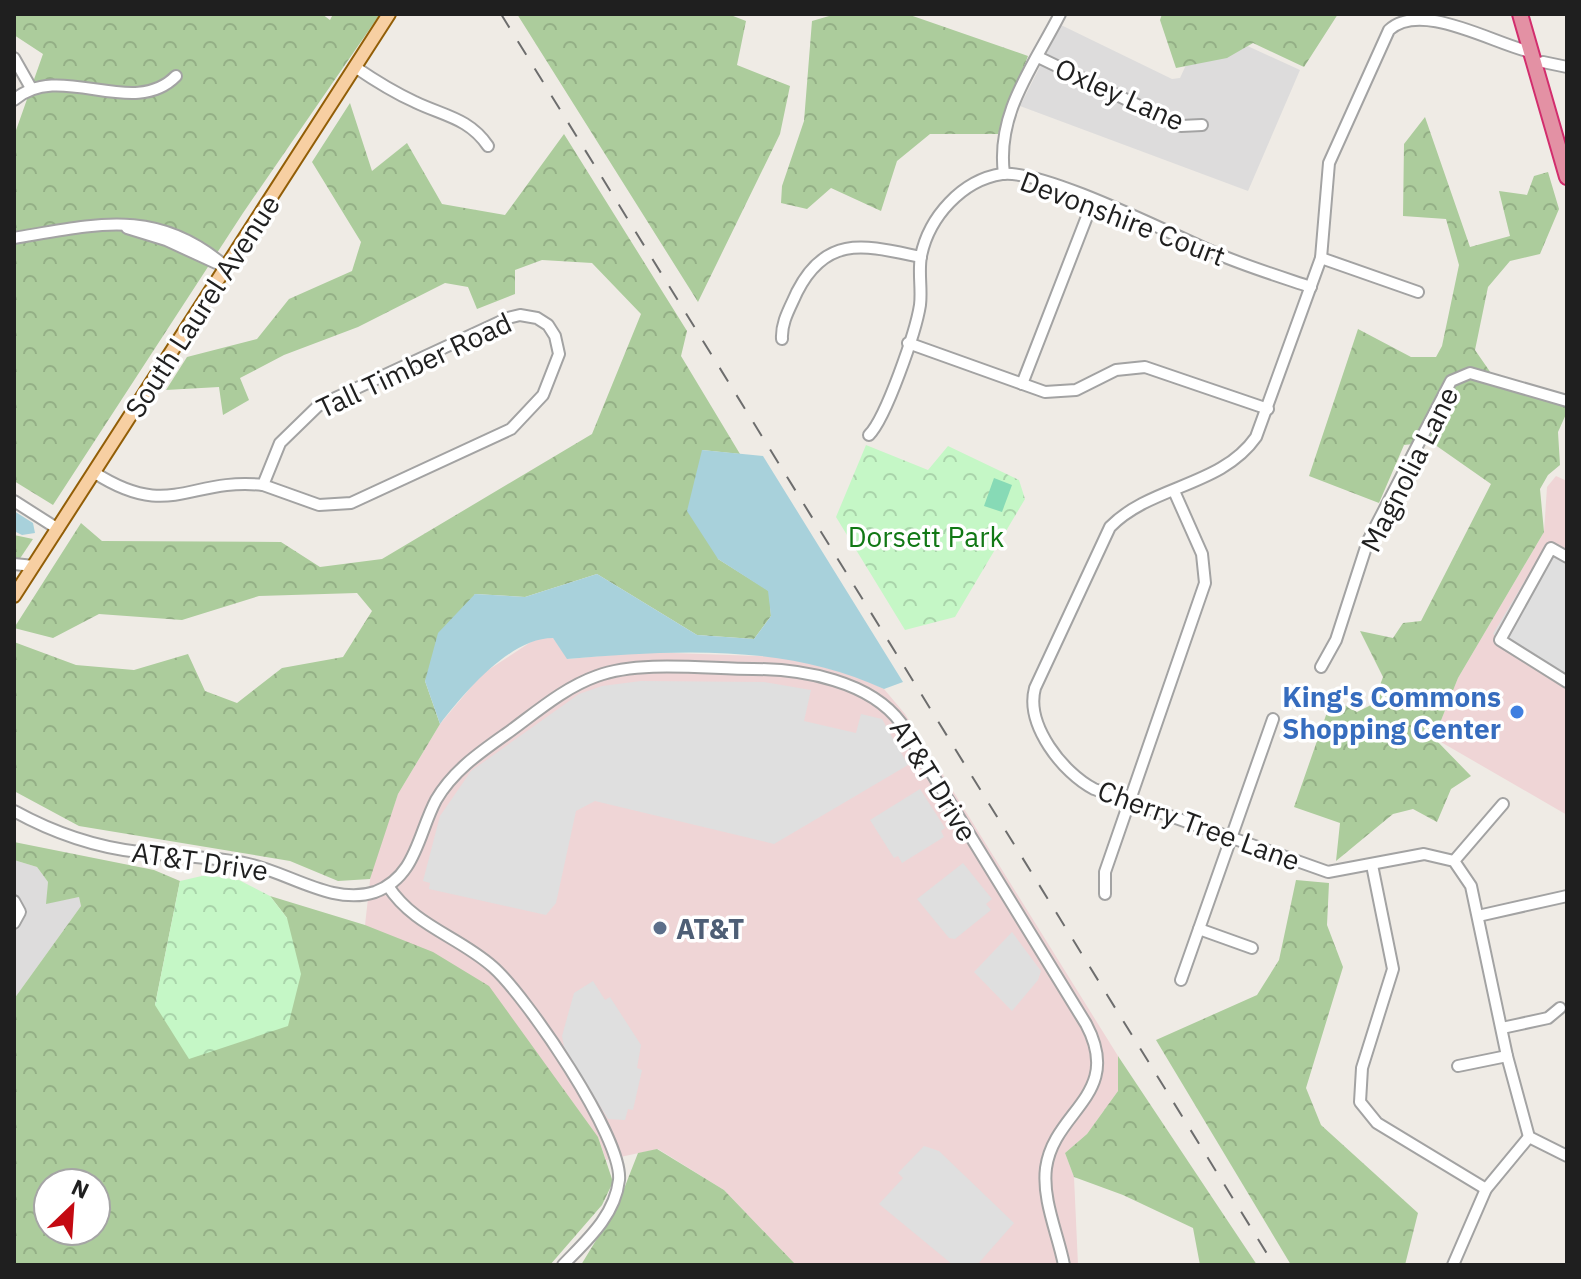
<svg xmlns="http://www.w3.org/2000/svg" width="1581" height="1279" viewBox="0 0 1581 1279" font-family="'IBM Plex Sans',sans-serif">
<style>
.residential{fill:#dddcdc}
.commercial{fill:#efd5d6}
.forest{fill:url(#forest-crowns);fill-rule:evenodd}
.park{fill:url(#park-crowns)}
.pitch{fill:#87dab6}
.parking{fill:#dfdfdf}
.water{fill:#a8d1db}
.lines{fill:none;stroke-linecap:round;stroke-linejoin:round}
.minor-casing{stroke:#a3a3a3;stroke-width:14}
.major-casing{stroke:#925e07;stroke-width:16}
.highway-casing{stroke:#d22d6d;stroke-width:18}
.minor{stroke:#fff;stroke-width:10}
.major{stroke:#f7cfa2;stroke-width:12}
.highway{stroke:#e391a4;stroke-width:14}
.rail{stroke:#6d6d6d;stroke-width:2;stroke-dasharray:16 16;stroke-linecap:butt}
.shop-dot{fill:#3f7fe0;stroke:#fff;stroke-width:3}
.service-dot{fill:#5c6f8a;stroke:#fff;stroke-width:3}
.labels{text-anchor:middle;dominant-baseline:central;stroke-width:7;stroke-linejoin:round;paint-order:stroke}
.street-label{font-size:28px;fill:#1f1f1f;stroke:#fff}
.park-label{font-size:28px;fill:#117815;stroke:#fff}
.shop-label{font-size:28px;font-weight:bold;fill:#366cbe;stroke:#fff;text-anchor:end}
.service-label{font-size:28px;font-weight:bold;fill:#4e5e75;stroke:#fff;text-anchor:start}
</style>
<defs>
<pattern id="forest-crowns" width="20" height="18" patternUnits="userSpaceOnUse" patternTransform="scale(2)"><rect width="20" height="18" fill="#accc9c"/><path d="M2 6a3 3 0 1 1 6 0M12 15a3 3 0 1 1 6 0" fill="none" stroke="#94af86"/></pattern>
<pattern id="park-crowns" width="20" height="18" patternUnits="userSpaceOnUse" patternTransform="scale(2)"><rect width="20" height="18" fill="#c5f7c6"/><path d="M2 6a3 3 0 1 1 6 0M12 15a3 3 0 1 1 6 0" fill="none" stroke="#a9d3aa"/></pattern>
</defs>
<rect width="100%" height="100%" fill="#efebe5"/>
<g class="residential">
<polygon points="1061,25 1172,79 1180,78 1204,26 1300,70 1248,191 1020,106"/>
<polygon points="14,860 37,867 48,882 47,903 79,897 81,906 14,999"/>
</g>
<g class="commercial">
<polygon points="1556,476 1567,481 1567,815 1434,738 1458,678 1544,532 1547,487"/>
<polygon points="537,638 553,638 568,659 645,652 784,657 857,676 884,689 905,714 1118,1056 1118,1091 1087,1134 1065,1153 1074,1177 1078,1265 796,1265 724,1190 658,1149 606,1160 598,1137 365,925 371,872 398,794 440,724 482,674"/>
</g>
<g class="forest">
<polygon points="14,14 322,14 330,20 333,14 380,14 243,213 53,505 14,481 14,136 43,54 14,35"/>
<polygon points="517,14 728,14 746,21 737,65 790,86 780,134 698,302"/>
<polygon points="836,14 907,14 1028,56 998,134 930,134 897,161 881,211 831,188 807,209 781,203 782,186 804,121 812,21"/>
<polygon points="1162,14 1338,14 1304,67 1253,43 1227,58 1176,68 1160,20"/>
<polygon points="350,103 372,171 407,143 442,204 505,215 564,134 687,331 681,356 740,454 702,450 718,559 769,591 771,616 754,639 697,635 597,574 525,597 475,594 425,681 440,724 398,794 370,879 338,881 290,861 79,826 14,791 14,642 76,665 134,670 188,654 205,691 237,703 282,668 343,657 372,611 357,593 259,596 182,620 99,614 53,638 14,628 81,523 102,541 281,542 320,567 382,559 592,434 641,314 592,263 542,260 515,270 515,294 477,309 468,287 445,283 358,327 284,355 240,378 249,400 223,415 219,387 166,390 187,357 257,339 289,299 352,271 361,242 312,162"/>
<polygon points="1425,117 1470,247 1510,236 1499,191 1527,195 1534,176 1548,172 1559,209 1540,254 1510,261 1488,287 1475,350 1493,376 1567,401 1567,412 1558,432 1560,465 1548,475 1540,489 1544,532 1458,678 1434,738 1471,776 1451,789 1437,822 1413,809 1393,814 1336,861 1340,823 1294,807 1332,698 1357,712 1373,704 1383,677 1360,631 1393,638 1403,623 1421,621 1491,484 1431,442 1404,445 1379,503 1309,476 1358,329 1411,357 1436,357 1442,346 1459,265 1446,219 1403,216 1404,144"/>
<polygon points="14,535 33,539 19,560 14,557"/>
<path d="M 14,842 L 154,870 L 180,881 L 155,1005 L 287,918 L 270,896 L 365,925 L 433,952 L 489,986 L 598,1137 L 613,1182 L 602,1205 L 550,1265 L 14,1265 L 14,999 L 81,906 L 79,897 L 46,904 L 48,882 L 37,867 L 14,860 ZM 48,1183 L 96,1183 L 96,1231 L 48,1231 Z"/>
<polygon points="1296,880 1329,883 1327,925 1343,967 1306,1088 1321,1125 1418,1213 1405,1265 1291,1265 1156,1040 1257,995 1279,960"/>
<polygon points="1118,1056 1257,1265 1200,1265 1193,1228 1123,1195 1074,1177 1065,1153 1087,1134 1118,1091"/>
<polygon points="657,1149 724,1190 796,1265 581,1265 618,1204 638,1153"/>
</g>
<g class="park">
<polygon points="866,445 928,470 948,446 1019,480 1025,499 955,617 905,630 836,517"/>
<polygon points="206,875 239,880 270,896 287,918 301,974 288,1026 189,1059 155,1005 180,881"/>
</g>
<polygon class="pitch" points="994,478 1012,485 1002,512 984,506"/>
<g class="parking">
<polygon points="1544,549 1567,563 1567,676 1493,634"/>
<polygon points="641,681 764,682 811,690 804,721 856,733 861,714 882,719 908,765 774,844 595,801 576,811 556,903 546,915 429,889 430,883 423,881 440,816 471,771 579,694 602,686"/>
<polygon points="920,789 945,828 941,831 944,837 902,863 898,856 894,858 870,820"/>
<polygon points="963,863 992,899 986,904 991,910 955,939 949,938 917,899"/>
<polygon points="1012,932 1041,971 1038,980 1012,1011 974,972"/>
<polygon points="593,981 605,1000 610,997 641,1045 637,1068 642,1070 633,1110 628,1109 625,1120 608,1119 564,1047 562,1036 574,993"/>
<polygon points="924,1146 939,1151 1014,1223 977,1265 953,1265 879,1204 903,1178 898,1173"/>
</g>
<g class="water">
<path d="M 702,450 L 763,456 L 903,682 L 884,689 C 786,643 673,650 567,659 L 553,638 C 510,638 465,692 440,724 L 425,681 L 438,633 L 475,594 L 525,597 L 597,574 L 697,635 L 754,639 L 771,616 L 768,591 L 718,559 L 687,511 Z"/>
<polygon points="14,511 33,523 35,533 22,535 14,531"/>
</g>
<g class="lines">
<g class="minor-casing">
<g id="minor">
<path d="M 1531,52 C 1494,44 1421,0 1389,30 L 1329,163 L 1321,258 L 1256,437 C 1221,487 1151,485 1110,527 L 1035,688 C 1025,725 1063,773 1094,789 L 1328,872 L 1424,854 L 1454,861 L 1471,886 L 1507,1056 L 1529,1137 L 1567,1156"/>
<polyline points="1038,57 1181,126 1202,125"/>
<polyline points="14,58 31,88"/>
<polyline points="1543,62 1567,67"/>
<path d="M 355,67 C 374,80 393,92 415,102 C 444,116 469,118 488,146"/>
<path d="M 14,100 C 60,60 133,120 176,76"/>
<path d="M 1004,174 C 996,113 1033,67 1060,14"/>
<polyline points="127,228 166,240 216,263"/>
<path d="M 14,238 C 97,224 157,207 226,267"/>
<polyline points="1321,258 1418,292"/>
<polygon points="520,315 537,318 548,325 555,336 559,354 543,395 511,429 351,503 319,505 263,485 280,443 318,406 508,318"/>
<path d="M 782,339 C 781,322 790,308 797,292 C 827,233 867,246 921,257"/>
<polyline points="908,343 1045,392 1076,390 1116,370 1145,367 1268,409"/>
<polyline points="1022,384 1093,201"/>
<path d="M 869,435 C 886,418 916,331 920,305 C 922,289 918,272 921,256 C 929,217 962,180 1002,174 C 1043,169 1171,234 1213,252 C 1245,266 1278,276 1311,287"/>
<path d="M 95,473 C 170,521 190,477 263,485"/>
<polyline points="14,501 58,529"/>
<polyline points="1567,557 1551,548 1500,640 1567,682"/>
<polyline points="14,564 34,566"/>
<polyline points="1321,667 1336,640 1368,541 1451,381 1470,373 1567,401"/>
<path d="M 14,811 C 54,833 94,847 139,852 C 175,857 212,856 248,864 C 288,872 333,906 375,892 C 416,877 418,834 436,800 C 453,771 479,753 506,734 C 534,714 563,688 597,676 C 640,660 707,669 753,669 C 803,669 870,681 901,723 L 1086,1024 C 1124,1095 1054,1110 1046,1168 C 1042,1200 1058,1234 1064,1265"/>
<polyline points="1454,861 1503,804"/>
<polyline points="1372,865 1393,969 1362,1068 1360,1102 1377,1123 1486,1189"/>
<path d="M 388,886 C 414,926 458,936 493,967 C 526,996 623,1138 619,1180 C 615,1216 586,1241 563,1265"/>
<polyline points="1105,894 1105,872 1205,583 1202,554 1174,491"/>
<polyline points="14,901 20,912 14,923"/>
<polyline points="1478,916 1567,896"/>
<polyline points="1199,929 1252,948"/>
<polyline points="1181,980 1273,719"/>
<polyline points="1502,1028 1548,1018 1560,1008"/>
<polyline points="1458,1066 1507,1056"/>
<polyline points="1453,1265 1486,1189 1529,1137"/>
</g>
</g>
<g class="major-casing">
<polyline id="major" points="14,596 389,14"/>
</g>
<g class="highway-casing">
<polyline id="highway" points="1520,14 1567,177"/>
</g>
<use href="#minor" class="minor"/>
<use href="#major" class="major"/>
<use href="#highway" class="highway"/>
<polyline class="rail" points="501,14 1274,1265"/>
</g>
<circle class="shop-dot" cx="1517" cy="712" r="8"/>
<circle class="service-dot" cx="660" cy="928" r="8"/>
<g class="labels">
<g class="street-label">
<text transform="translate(1120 94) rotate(24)">Oxley Lane</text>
<text transform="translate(1123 218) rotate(21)">Devonshire Court</text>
<text transform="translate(202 306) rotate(-57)">South Laurel Avenue</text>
<text transform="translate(414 365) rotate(-25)">Tall Timber Road</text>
<text transform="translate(1409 469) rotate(-63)">Magnolia Lane</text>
<text transform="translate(934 780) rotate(58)">AT&amp;T Drive</text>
<text transform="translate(1199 825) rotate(20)">Cherry Tree Lane</text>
<text transform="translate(200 861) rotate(8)">AT&amp;T Drive</text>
</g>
<g class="park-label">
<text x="926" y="536">Dorsett Park</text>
</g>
<g class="shop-label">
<text x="1501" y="696">King's Commons<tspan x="1501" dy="32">Shopping Center</tspan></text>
</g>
<g class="service-label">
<text x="676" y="928">AT&amp;T</text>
</g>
</g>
<rect width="1581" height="1279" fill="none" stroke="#1f1f1f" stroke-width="32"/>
<g transform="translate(72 1207) rotate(25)"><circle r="38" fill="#ffffff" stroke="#a5a5a5" stroke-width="2"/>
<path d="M0-6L14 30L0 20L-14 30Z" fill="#c40a12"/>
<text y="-12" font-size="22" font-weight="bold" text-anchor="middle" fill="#1f1f1f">N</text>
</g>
</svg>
